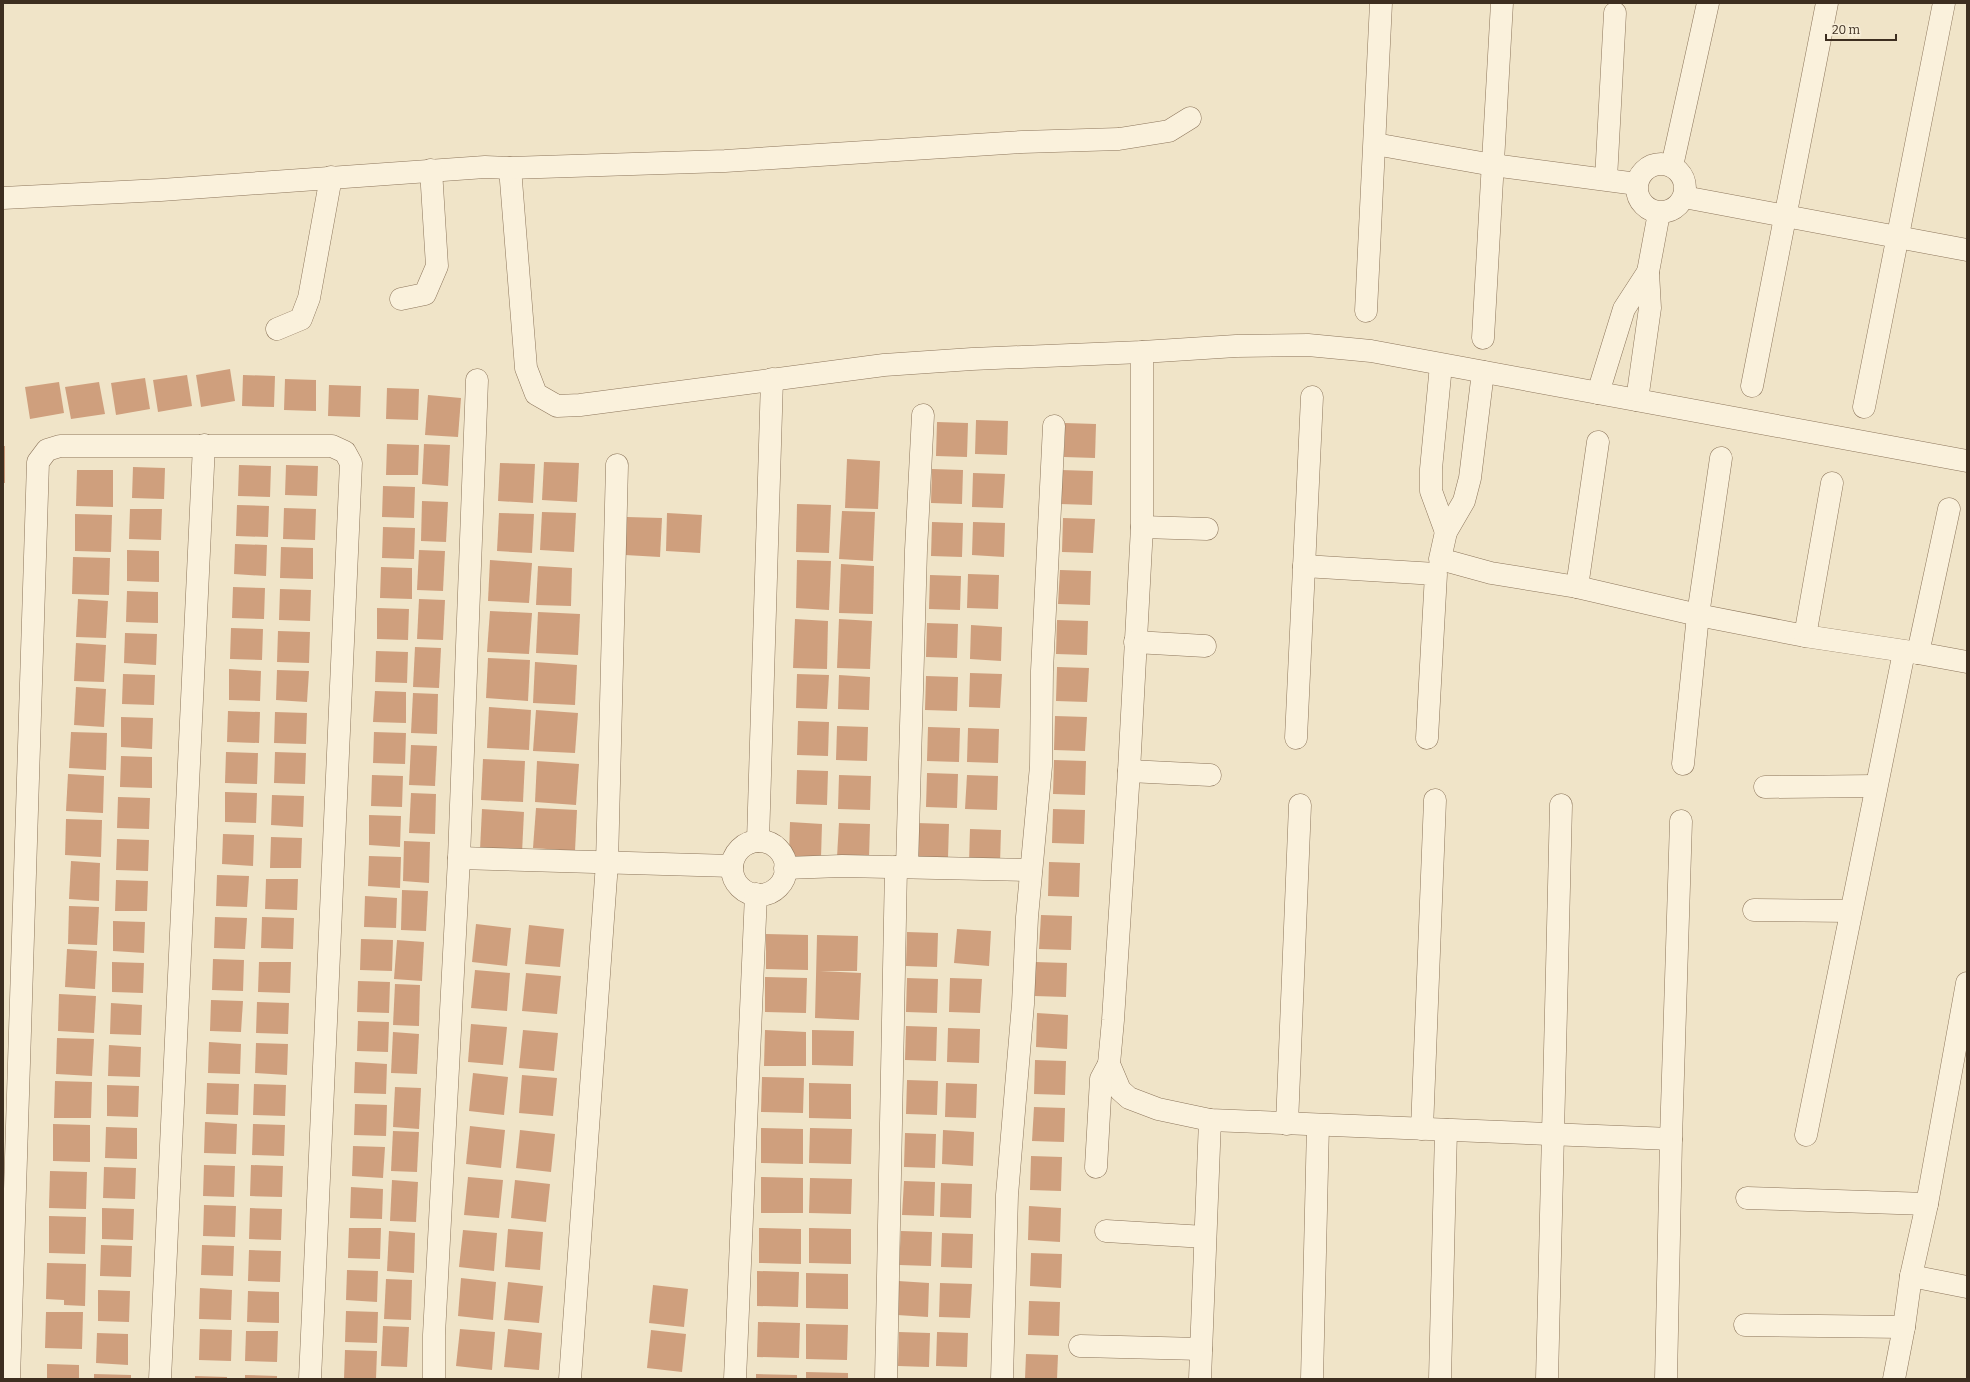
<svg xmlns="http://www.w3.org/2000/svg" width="1970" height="1382" viewBox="0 0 1970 1382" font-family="Bitter,serif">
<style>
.building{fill:#cf9f7d}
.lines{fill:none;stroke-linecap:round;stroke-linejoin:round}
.street-casing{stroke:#8d765c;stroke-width:23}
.street{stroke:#faf1dc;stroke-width:22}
</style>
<rect width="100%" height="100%" fill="#f0e4c8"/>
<g class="building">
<polygon points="230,369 235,401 201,407 196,375"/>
<polygon points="187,375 192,406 158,412 153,380"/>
<polygon points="243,375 275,376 274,407 242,406"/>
<polygon points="145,378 150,409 116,415 111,383"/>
<polygon points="285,379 316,380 316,411 284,410"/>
<polygon points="59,382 64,413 30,419 25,387"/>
<polygon points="99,382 105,414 71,419 65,387"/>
<polygon points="329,385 361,386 360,417 328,416"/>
<polygon points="387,388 419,389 418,420 386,419"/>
<polygon points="428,395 461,398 458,437 425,435"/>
<polygon points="976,420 1008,421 1007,455 975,454"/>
<polygon points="937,422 968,423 967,457 936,456"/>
<polygon points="1065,423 1096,424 1095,458 1064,457"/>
<polygon points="387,444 419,445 418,475 386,475"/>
<polygon points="424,444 450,445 448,486 422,484"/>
<rect x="3" y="446" width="2" height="37"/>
<polygon points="847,459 880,461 878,509 845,508"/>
<polygon points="544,462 579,463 577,502 542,500"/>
<polygon points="500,463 535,464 533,503 498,501"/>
<polygon points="239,465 271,466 270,497 238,496"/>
<polygon points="286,465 318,466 317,496 285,495"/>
<polygon points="133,467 165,468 164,499 132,498"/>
<polygon points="932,469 963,470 962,504 931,503"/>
<polygon points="77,470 113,470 113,507 76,506"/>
<polygon points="1061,470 1093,471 1092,505 1060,504"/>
<polygon points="973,473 1005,474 1003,508 972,507"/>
<polygon points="383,486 415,487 414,518 382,517"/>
<polygon points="422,501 448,502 446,542 421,541"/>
<polygon points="797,504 831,505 829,553 796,552"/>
<polygon points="237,505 269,506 268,537 236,536"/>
<polygon points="284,508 316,509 315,540 283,539"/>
<polygon points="130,509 162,509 161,540 129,539"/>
<polygon points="842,511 875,512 873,561 839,559"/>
<polygon points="542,512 576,513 574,552 540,550"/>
<polygon points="499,513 534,514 532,553 497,551"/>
<polygon points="667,513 702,515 700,553 666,551"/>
<polygon points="75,514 112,515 111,552 75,551"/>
<polygon points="627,517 662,518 660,557 625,555"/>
<polygon points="1063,518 1095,519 1093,553 1062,552"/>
<polygon points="932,522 963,523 962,557 931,556"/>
<polygon points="973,522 1005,523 1004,557 972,555"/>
<polygon points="383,527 415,528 414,559 382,558"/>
<polygon points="235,544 267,545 266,576 234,574"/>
<polygon points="281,547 313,548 313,579 280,578"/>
<polygon points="127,550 159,551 159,582 127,581"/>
<polygon points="419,550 445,551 443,591 417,590"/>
<polygon points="73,557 110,558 109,595 72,594"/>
<polygon points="490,560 532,563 529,603 488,601"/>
<polygon points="797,560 831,561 829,610 796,608"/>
<polygon points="841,564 874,566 873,614 839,613"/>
<polygon points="538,566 572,568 571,606 536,605"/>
<polygon points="381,567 412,568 412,599 380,598"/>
<polygon points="1060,570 1091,571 1090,605 1058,604"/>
<polygon points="968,574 999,575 998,609 967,608"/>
<polygon points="930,575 961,576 960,610 929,609"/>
<polygon points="233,587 265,588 264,619 232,618"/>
<polygon points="280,589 311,590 310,621 279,620"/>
<polygon points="127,591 158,592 158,623 126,622"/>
<polygon points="78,599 108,601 106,638 76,637"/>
<polygon points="419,599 445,600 443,640 417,639"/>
<polygon points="377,608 409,609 408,640 377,639"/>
<polygon points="490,611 532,613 529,654 487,652"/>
<polygon points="538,612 580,614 578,655 536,653"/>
<polygon points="795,619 828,621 827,669 793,668"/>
<polygon points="839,619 872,621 870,669 837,668"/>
<polygon points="1057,620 1088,621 1087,655 1056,654"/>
<polygon points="927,623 958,624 957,658 926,657"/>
<polygon points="971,625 1002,627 1001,661 970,659"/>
<polygon points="231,628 263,629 262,660 230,659"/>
<polygon points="278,631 310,632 309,663 277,662"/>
<polygon points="125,633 157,634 156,665 124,663"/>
<polygon points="76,643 106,645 104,682 74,681"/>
<polygon points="415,647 441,648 439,688 413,687"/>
<polygon points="376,651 408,652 407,683 375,682"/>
<polygon points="488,658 530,660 528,701 486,698"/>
<polygon points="535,662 577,665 575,705 533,703"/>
<polygon points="1057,667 1089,668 1087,702 1056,701"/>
<polygon points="229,669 261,671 260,701 229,700"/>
<polygon points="277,670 309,671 307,702 276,700"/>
<polygon points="970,673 1002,674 1000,708 969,707"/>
<polygon points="123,674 155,675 154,705 122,704"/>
<polygon points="797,674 829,675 827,709 796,708"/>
<polygon points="839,675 870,677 869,710 838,709"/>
<polygon points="926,676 958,677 957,711 925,710"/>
<polygon points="76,687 106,689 104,727 74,725"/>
<polygon points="375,691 406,692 406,723 373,722"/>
<polygon points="413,693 438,694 437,734 411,733"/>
<polygon points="489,707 531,710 529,750 487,748"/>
<polygon points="536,710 578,713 575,753 533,751"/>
<polygon points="228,711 260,712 259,743 227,742"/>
<polygon points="275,712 307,713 306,744 274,743"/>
<polygon points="1055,716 1087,717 1085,751 1054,750"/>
<polygon points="121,717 153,718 152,749 121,747"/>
<polygon points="798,721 829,722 828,756 797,755"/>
<polygon points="837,726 868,727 867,761 836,760"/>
<polygon points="928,727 960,728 959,762 927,761"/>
<polygon points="968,728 999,729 998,763 967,762"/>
<polygon points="71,732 107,733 106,770 69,768"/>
<polygon points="374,732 406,733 405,764 373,763"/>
<polygon points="411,745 437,746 435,786 409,785"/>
<polygon points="226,752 258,753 257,784 225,783"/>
<polygon points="275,752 306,753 305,784 274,783"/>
<polygon points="121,756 152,757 152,788 120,787"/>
<polygon points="483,759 525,761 523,802 481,800"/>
<polygon points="1054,760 1086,761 1085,795 1053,794"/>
<polygon points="537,761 579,764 576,805 535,802"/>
<polygon points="797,770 828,771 827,805 796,804"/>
<polygon points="927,773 958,774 957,808 926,807"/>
<polygon points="68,774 104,776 103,813 66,811"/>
<polygon points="372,775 403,776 402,807 371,806"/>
<polygon points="839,775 871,776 870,810 838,809"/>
<polygon points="967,775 998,776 997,810 965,809"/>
<polygon points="225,792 257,793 256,823 225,822"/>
<polygon points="411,793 436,794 435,834 409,833"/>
<polygon points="272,795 304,796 303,827 271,825"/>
<polygon points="118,797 150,798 149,829 117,828"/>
<polygon points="536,808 577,810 575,851 533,848"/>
<polygon points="482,809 524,812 522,853 480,850"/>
<polygon points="1053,809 1085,810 1084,844 1052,843"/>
<polygon points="369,815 401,816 400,847 369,845"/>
<polygon points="66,819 102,820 101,857 65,855"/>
<polygon points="790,822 822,824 821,858 789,856"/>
<polygon points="839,823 870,824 869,858 837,857"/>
<polygon points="917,823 949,824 948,858 916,857"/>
<polygon points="970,829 1001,830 1000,864 969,863"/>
<polygon points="223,834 254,835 253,866 222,864"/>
<polygon points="271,837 302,838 301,868 270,868"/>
<polygon points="117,839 149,840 148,871 116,870"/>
<polygon points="404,841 430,842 429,883 403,881"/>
<polygon points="369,856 401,857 400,888 368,886"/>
<polygon points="71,861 100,863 99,901 69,899"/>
<polygon points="1049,862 1080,863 1079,897 1048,896"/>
<polygon points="217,875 249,876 247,907 216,906"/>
<polygon points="266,879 298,879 297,910 265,909"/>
<polygon points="116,880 148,881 147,911 115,911"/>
<polygon points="402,890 428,891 426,931 401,930"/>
<polygon points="365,896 397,898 396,928 364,927"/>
<polygon points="69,906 99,907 97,945 68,944"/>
<polygon points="1041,915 1072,916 1071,950 1039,949"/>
<polygon points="215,917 247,918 245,949 214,948"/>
<polygon points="262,917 294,918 293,949 261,948"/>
<polygon points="113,921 145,922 144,953 113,951"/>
<polygon points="476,924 511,928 507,966 472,962"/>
<polygon points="529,925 564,929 560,967 525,964"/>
<polygon points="957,929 991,931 989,966 954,963"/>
<polygon points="907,932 938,933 937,967 906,966"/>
<polygon points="766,934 808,935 808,970 766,969"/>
<polygon points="817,935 858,936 857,971 820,971 861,973 859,1020 815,1018"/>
<polygon points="361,939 393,940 392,971 360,970"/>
<polygon points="397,940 424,942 422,981 394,979"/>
<polygon points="67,949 97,951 95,989 65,987"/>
<polygon points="213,959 244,960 243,991 212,990"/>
<polygon points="112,962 144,963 143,993 112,992"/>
<polygon points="259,962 291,962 290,993 258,992"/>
<polygon points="1035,962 1067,963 1066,997 1034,996"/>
<polygon points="475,970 510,973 507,1011 471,1008"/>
<polygon points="526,973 561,976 557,1014 522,1011"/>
<polygon points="765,977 807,978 806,1013 765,1012"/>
<polygon points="907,978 938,979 937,1013 906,1012"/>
<polygon points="950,978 982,979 980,1013 949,1012"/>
<polygon points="358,981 390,982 389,1013 357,1012"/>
<polygon points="395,984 420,985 419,1026 393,1025"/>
<polygon points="59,994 96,996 94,1033 58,1031"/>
<polygon points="211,1000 243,1001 241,1032 210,1031"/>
<polygon points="257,1002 289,1003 288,1034 256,1033"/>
<polygon points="111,1003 142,1005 141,1035 110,1034"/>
<polygon points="1037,1013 1068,1015 1067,1049 1036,1047"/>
<polygon points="358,1021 389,1022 388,1052 357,1051"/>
<polygon points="471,1024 507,1027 503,1065 468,1062"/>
<polygon points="906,1026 937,1027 936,1061 905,1060"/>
<polygon points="948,1028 980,1029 979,1063 947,1062"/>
<polygon points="523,1030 558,1033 554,1071 519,1068"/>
<polygon points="765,1030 806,1032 806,1066 764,1066"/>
<polygon points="812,1030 854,1031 853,1066 812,1065"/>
<polygon points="393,1032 419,1034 417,1074 391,1073"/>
<polygon points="57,1038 94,1039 92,1076 56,1074"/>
<polygon points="209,1042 241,1044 240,1074 208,1073"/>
<polygon points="256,1043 288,1044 287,1075 255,1073"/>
<polygon points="109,1045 141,1047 140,1077 108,1076"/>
<polygon points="1035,1060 1066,1061 1065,1095 1034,1094"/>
<polygon points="355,1062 387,1064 386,1094 354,1093"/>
<polygon points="473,1073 508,1077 504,1115 469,1111"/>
<polygon points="522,1075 557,1078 553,1116 519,1113"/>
<polygon points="762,1077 804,1078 803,1113 761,1112"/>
<polygon points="907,1080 938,1081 937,1115 906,1114"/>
<polygon points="55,1081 92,1082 91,1118 54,1118"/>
<polygon points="207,1083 239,1084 238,1115 206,1114"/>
<polygon points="809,1083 851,1084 851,1119 809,1118"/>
<polygon points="946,1083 977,1084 976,1118 945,1117"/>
<polygon points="254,1084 286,1085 285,1116 253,1115"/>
<polygon points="107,1085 139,1086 138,1117 107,1116"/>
<polygon points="395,1087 421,1088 419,1129 393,1127"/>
<polygon points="355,1104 387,1105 386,1136 354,1135"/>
<polygon points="1034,1107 1065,1108 1064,1142 1032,1141"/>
<polygon points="205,1122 237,1124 236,1154 204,1153"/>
<polygon points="53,1124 90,1125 90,1162 53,1161"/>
<polygon points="253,1124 285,1125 284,1156 252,1155"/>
<polygon points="470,1126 505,1130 501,1168 466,1164"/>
<polygon points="106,1127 137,1128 137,1159 105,1158"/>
<polygon points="761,1128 803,1129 803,1164 761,1163"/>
<polygon points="810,1128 852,1129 851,1164 809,1163"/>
<polygon points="520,1130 555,1134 551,1172 516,1168"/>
<polygon points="943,1130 974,1132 973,1166 942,1164"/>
<polygon points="393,1131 419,1132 417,1172 391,1171"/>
<polygon points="905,1133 936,1134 935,1168 904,1167"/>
<polygon points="353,1146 385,1147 383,1178 352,1176"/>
<polygon points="1031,1156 1062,1157 1061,1191 1030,1190"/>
<polygon points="204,1165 235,1166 234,1197 203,1196"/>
<polygon points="251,1165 283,1166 282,1197 250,1196"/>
<polygon points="104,1167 136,1168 135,1199 103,1198"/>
<polygon points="50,1171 87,1172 86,1209 49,1208"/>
<polygon points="468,1177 503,1180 499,1218 464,1215"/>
<polygon points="761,1177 803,1178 803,1213 761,1213"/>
<polygon points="810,1178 852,1179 851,1214 809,1213"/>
<polygon points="392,1180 418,1182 416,1222 390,1221"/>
<polygon points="515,1180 550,1184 546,1222 511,1218"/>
<polygon points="904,1181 935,1182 934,1216 902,1215"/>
<polygon points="941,1183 972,1184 971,1218 940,1217"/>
<polygon points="351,1187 383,1189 382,1219 350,1218"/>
<polygon points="204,1205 236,1206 235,1237 203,1236"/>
<polygon points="1029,1206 1061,1208 1060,1242 1028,1240"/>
<polygon points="102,1208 134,1209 133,1240 102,1239"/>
<polygon points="250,1208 282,1209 281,1240 249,1239"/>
<polygon points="49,1216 86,1217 85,1254 49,1253"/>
<polygon points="349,1228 381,1228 380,1259 348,1258"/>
<polygon points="759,1228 801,1229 801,1264 759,1263"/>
<polygon points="809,1228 851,1229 851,1264 809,1263"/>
<polygon points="508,1229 543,1232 540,1270 505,1267"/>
<polygon points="463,1230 497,1233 494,1271 459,1267"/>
<polygon points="389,1231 415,1233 414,1273 387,1271"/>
<polygon points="901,1231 932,1232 931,1266 899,1265"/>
<polygon points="942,1233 973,1234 972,1268 941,1267"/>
<polygon points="101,1245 132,1246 131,1277 100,1276"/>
<polygon points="202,1245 234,1246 233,1276 201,1275"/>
<polygon points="249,1250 281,1251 280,1282 248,1281"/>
<polygon points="1031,1253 1062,1254 1061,1288 1030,1286"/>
<polygon points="47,1263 86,1264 85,1306 64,1305 64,1300 46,1299"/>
<polygon points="347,1270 378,1271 377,1302 346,1300"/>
<polygon points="757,1271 799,1272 798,1307 757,1306"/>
<polygon points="806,1273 848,1274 848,1309 806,1308"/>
<polygon points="461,1278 496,1282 493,1320 458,1316"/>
<polygon points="386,1279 412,1280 411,1320 384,1319"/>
<polygon points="898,1281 929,1283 928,1317 897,1315"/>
<polygon points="508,1282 543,1286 539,1323 504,1320"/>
<polygon points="940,1283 972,1284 970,1318 939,1317"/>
<polygon points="653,1285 688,1289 684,1327 649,1323"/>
<polygon points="200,1288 232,1290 231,1320 199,1319"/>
<polygon points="98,1290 130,1291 129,1322 98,1321"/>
<polygon points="248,1291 279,1292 279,1323 247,1322"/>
<polygon points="1029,1301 1060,1302 1059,1336 1028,1335"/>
<polygon points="346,1311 378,1312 377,1343 345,1342"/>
<polygon points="46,1312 83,1312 82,1349 45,1348"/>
<polygon points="758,1322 800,1323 799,1358 757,1357"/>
<polygon points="806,1324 848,1325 847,1360 806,1359"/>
<polygon points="383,1326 409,1327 407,1367 381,1366"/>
<polygon points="200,1329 232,1330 231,1361 199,1360"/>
<polygon points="460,1329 495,1332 492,1370 456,1366"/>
<polygon points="508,1329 542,1333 539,1370 504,1367"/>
<polygon points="651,1330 686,1334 682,1372 647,1368"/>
<polygon points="246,1331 278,1331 277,1362 245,1361"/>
<polygon points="899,1332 930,1333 929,1367 898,1366"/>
<polygon points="937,1332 968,1333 967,1367 936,1366"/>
<polygon points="97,1333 128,1334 128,1365 96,1363"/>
<polygon points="345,1350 377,1351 376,1379 344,1379"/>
<polygon points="1026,1354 1058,1355 1057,1379 1025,1379"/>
<polygon points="47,1364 79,1365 79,1379 47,1379"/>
<polygon points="806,1372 848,1373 848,1379 806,1379"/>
<polygon points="94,1374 131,1375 131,1379 94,1379"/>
<polygon points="756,1374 797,1375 797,1379 756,1379"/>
<polygon points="245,1375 277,1376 277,1379 245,1379"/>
<polygon points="195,1376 227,1377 227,1379 195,1379"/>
</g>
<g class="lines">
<g class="street-casing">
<g id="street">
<polyline points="1375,144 1493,165 1637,184"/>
<circle cx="1661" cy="188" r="24"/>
<polyline points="1672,166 1708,3"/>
<polyline points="510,168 526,368 536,394 557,406 580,405 884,365 972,359 1142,352 1236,346 1308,345 1371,351 1967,461"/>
<polyline points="1606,179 1615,13"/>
<polyline points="1684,197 1967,250"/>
<polyline points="3,198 161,190 485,167 510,168 725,161 1022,142 1119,139 1169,131 1190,118"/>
<polyline points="401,299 425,294 437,266 431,170"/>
<polyline points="1366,311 1381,3"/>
<polyline points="277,329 301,319 309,298 331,177"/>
<polyline points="1483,338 1502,3"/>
<polyline points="1142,352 1142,527 1129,771 1113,1020 1109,1064 1120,1090 1129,1098 1158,1109 1210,1120 1671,1139"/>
<polyline points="1441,365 1431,469 1431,491 1446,532"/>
<polyline points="1483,372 1470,478 1464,501 1446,532 1440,559 1491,573 1577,587 1698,615 1805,636 1918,653 1967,662"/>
<polyline points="1752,386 1827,3"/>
<polyline points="1598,393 1624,309 1648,272"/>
<polyline points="1637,400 1650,308 1648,272 1659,213"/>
<polyline points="1864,407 1944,3"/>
<polyline points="1142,527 1207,529"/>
<polyline points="1304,566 1436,574 1427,738"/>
<polyline points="1577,587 1598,442"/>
<polyline points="1805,636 1832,483"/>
<polyline points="1135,642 1205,646"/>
<polyline points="1918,653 1949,509"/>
<polyline points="1296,738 1312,397"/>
<polyline points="1683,764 1698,615 1721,458"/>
<polyline points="1129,771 1210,775"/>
<polyline points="1765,787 1876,786"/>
<polyline points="758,841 772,379"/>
<circle cx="759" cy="868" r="27"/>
<polyline points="459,858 732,866"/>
<polyline points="907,867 916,550 923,415"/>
<polyline points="785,868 842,866 1031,870"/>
<polyline points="1754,910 1850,911"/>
<polyline points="1287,1124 1300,805"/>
<polyline points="1422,1129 1435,800"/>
<polyline points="1806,1135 1904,652"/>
<polyline points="1096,1167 1101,1079 1109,1064"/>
<polyline points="1747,1198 1927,1204"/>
<polyline points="1106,1231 1205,1237"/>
<polyline points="1911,1276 1967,1287"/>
<polyline points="1745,1325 1904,1327"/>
<polyline points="1080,1346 1201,1349"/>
<polyline points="9,1379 38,462 47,450 60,446 332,446 345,452 351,463 310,1379"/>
<polyline points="160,1379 204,445"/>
<polyline points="434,1379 434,1335 459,858 477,380"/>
<polyline points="570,1379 607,863 617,465"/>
<polyline points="735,1379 756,894"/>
<polyline points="886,1379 896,867"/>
<polyline points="1002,1379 1007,1195 1023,1004 1027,917 1041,766 1042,671 1054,426"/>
<polyline points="1200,1379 1210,1120"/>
<polyline points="1312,1379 1318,1125"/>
<polyline points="1440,1379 1446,1130"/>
<polyline points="1547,1379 1561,805"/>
<polyline points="1666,1379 1671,1139 1681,821"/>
<polyline points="1894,1379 1904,1327 1911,1276 1927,1204 1967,983"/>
</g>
</g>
<use href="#street" class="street"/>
</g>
<rect width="1970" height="1382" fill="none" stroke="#3d2e20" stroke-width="8"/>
<path d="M1826 34v6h70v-6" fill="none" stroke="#3d2e20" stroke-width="2"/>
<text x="1832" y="34" font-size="12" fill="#3d2e20" stroke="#f7eed8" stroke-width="3" paint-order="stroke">20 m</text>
</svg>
